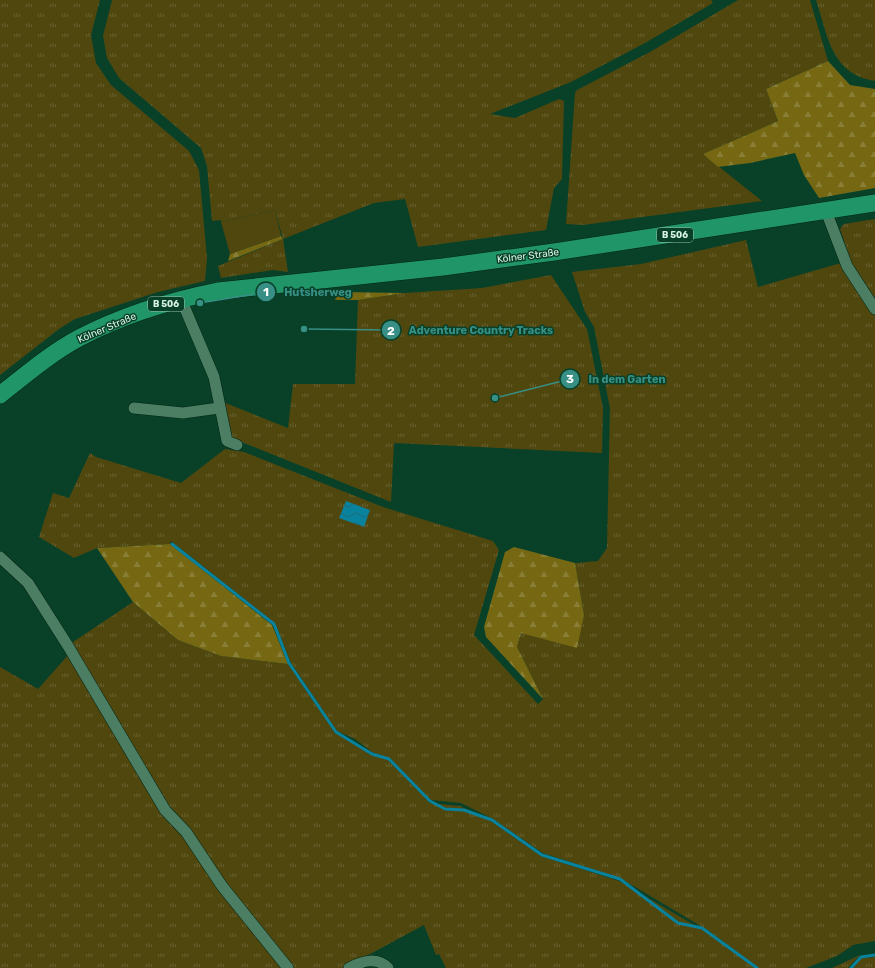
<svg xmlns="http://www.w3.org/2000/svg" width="875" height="968" viewBox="0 0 875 968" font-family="Rubik,sans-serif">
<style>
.grass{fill:url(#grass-tufts)}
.forest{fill:url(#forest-firs)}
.pitch{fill:#50470f}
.water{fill:url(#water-waves)}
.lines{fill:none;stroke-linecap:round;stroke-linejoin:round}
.stream{stroke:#08829d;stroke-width:3}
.minor-casing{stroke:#002513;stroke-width:12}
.primary-casing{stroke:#002513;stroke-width:18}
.minor{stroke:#4c7e63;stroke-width:11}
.primary{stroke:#209567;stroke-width:17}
.labels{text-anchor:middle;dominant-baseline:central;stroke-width:3;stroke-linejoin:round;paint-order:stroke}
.shield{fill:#084028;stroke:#9abdab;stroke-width:1}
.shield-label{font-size:9px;font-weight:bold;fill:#d8f3e3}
.street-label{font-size:10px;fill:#d8f3e3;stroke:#084028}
.leader{fill:none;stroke:#378f85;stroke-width:1.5}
.callout-dot{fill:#378f85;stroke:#084028;stroke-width:1.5}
.mark-label{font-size:12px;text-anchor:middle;font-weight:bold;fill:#fff}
.callout-label{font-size:11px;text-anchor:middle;font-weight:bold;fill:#378f85;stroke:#084028;stroke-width:3;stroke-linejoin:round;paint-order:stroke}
</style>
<defs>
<pattern id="grass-tufts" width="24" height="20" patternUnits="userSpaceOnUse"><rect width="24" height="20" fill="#50470f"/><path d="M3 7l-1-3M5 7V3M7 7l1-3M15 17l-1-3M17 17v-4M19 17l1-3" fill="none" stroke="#686232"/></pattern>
<pattern id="forest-firs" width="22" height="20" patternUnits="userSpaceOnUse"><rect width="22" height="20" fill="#766813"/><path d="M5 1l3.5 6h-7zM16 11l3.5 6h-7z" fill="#897e35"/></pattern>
<pattern id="water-waves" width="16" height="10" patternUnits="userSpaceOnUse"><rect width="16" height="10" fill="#08829d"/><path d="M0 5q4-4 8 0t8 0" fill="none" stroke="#1f6b79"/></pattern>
</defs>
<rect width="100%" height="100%" fill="#084028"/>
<g class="grass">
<polygon points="0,0 100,0 91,35 96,63 111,85 189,151 199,170 207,258 205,281 158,292 75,319 59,329 0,375"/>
<polygon points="112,0 711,0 713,3 645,43 571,82 490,114 515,118 559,99 564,101 562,179 554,188 546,230 418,247 405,199 374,203 283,239 288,272 273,270 221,278 218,266 283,239 275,210 221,222 221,220 212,221 207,166 201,148 119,78 107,58 103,36"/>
<polygon points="738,0 810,0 828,61 766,89 778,121 703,154 762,201 583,225 566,224 575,93 577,90 650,52"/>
<path d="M 816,0 L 875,0 L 875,81 C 831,74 828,36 816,0 Z"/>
<polygon points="875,219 875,299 852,264 840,229 844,224"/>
<polygon points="746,240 758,287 841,263 875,316 875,941 853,945 837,956 806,968 759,968 709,931 620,878 543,853 493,819 461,803 431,800 390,758 372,752 355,739 337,731 291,663 275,623 171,541 170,544 97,548 74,558 39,537 53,493 69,498 90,453 96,457 181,483 225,449 244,452 383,507 493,541 499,550 474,635 538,704 543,699 517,647 521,633 584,615 575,563 598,561 607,548 610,408 594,327 585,312 572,272 641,264"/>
<polygon points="551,275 587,329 603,408 602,453 394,443 391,502 234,439 227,430 223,402 288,428 293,384 355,384 358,300 405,293 482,288"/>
<polygon points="133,602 178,640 221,656 288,664 335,733 354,742 371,755 388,760 430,803 460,806 491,821 541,856 619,881 708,933 755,968 446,968 439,954 436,955 424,925 344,968 291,968 167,808 70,644"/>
<polygon points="70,653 164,811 219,887 284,968 0,968 0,667 38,689"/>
<polygon points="860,955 848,968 832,968"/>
<polygon points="875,957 875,968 853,968 861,958"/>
</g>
<g class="forest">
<polygon points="828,61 850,85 875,89 875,188 819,198 804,175 795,153 750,163 718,167 703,154 778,121 766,89"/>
<polygon points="281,236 283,239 228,261 230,254"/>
<polygon points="339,292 405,293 358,300 335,300"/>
<polygon points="170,544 272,625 288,664 221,656 178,640 133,602 97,548"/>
<polygon points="514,547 575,563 584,615 577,648 521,633 517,647 543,699 486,637 484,627 505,552"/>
</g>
<polygon class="pitch" points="275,210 281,236 230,254 221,222"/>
<polygon class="water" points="346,501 370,510 364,527 339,518"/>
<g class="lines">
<g class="stream">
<polyline points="172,544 274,624 289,663 336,732 372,754 389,759 430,801 445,809 464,810 492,820 542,855 620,879 678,923 702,928 757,968"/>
<polyline points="851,968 861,957 875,955"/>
</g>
<g class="minor-casing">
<g id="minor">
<polyline points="826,211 847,266 875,309"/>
<polyline points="181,299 214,377 227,441 237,445"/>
<polyline points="134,408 183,413 219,408"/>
<polyline points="0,557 28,583 68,646 165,810 186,832 222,886 288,968"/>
<path d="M 349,968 C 362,961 377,956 388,968"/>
</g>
</g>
<g class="primary-casing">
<path id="primary" d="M 0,395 C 25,375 51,353 79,338 C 121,316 173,300 218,291 L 443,267 L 554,252 L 875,203"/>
</g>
<use href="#minor" class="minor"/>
<use href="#primary" class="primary"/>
</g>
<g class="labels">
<g class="shield">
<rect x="657" y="228" width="36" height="14" rx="3"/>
<rect x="148" y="297" width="36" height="14" rx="3"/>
</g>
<g class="shield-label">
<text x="675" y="235">B 506</text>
<text x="166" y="304">B 506</text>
</g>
<g class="street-label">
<text transform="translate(528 256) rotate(-7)">Kölner Straße</text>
<text transform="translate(107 328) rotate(-23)">Kölner Straße</text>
</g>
</g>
<path class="leader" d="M200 303L266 292M304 329L391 330M495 398L570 379"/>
<g class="callout-dot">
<circle cx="200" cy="303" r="4"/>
<circle cx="304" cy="329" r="4"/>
<circle cx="495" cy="398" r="4"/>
<circle cx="266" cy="292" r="10"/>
<circle cx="391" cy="330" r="10"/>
<circle cx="570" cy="379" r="10"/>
</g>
<g class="mark-label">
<text x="266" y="296">1</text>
<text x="391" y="335">2</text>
<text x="570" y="383">3</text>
</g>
<g class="callout-label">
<text x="318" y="296">Hutsherweg</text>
<text x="481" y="334">Adventure Country Tracks</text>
<text x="627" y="383">In dem Garten</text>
</g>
</svg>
